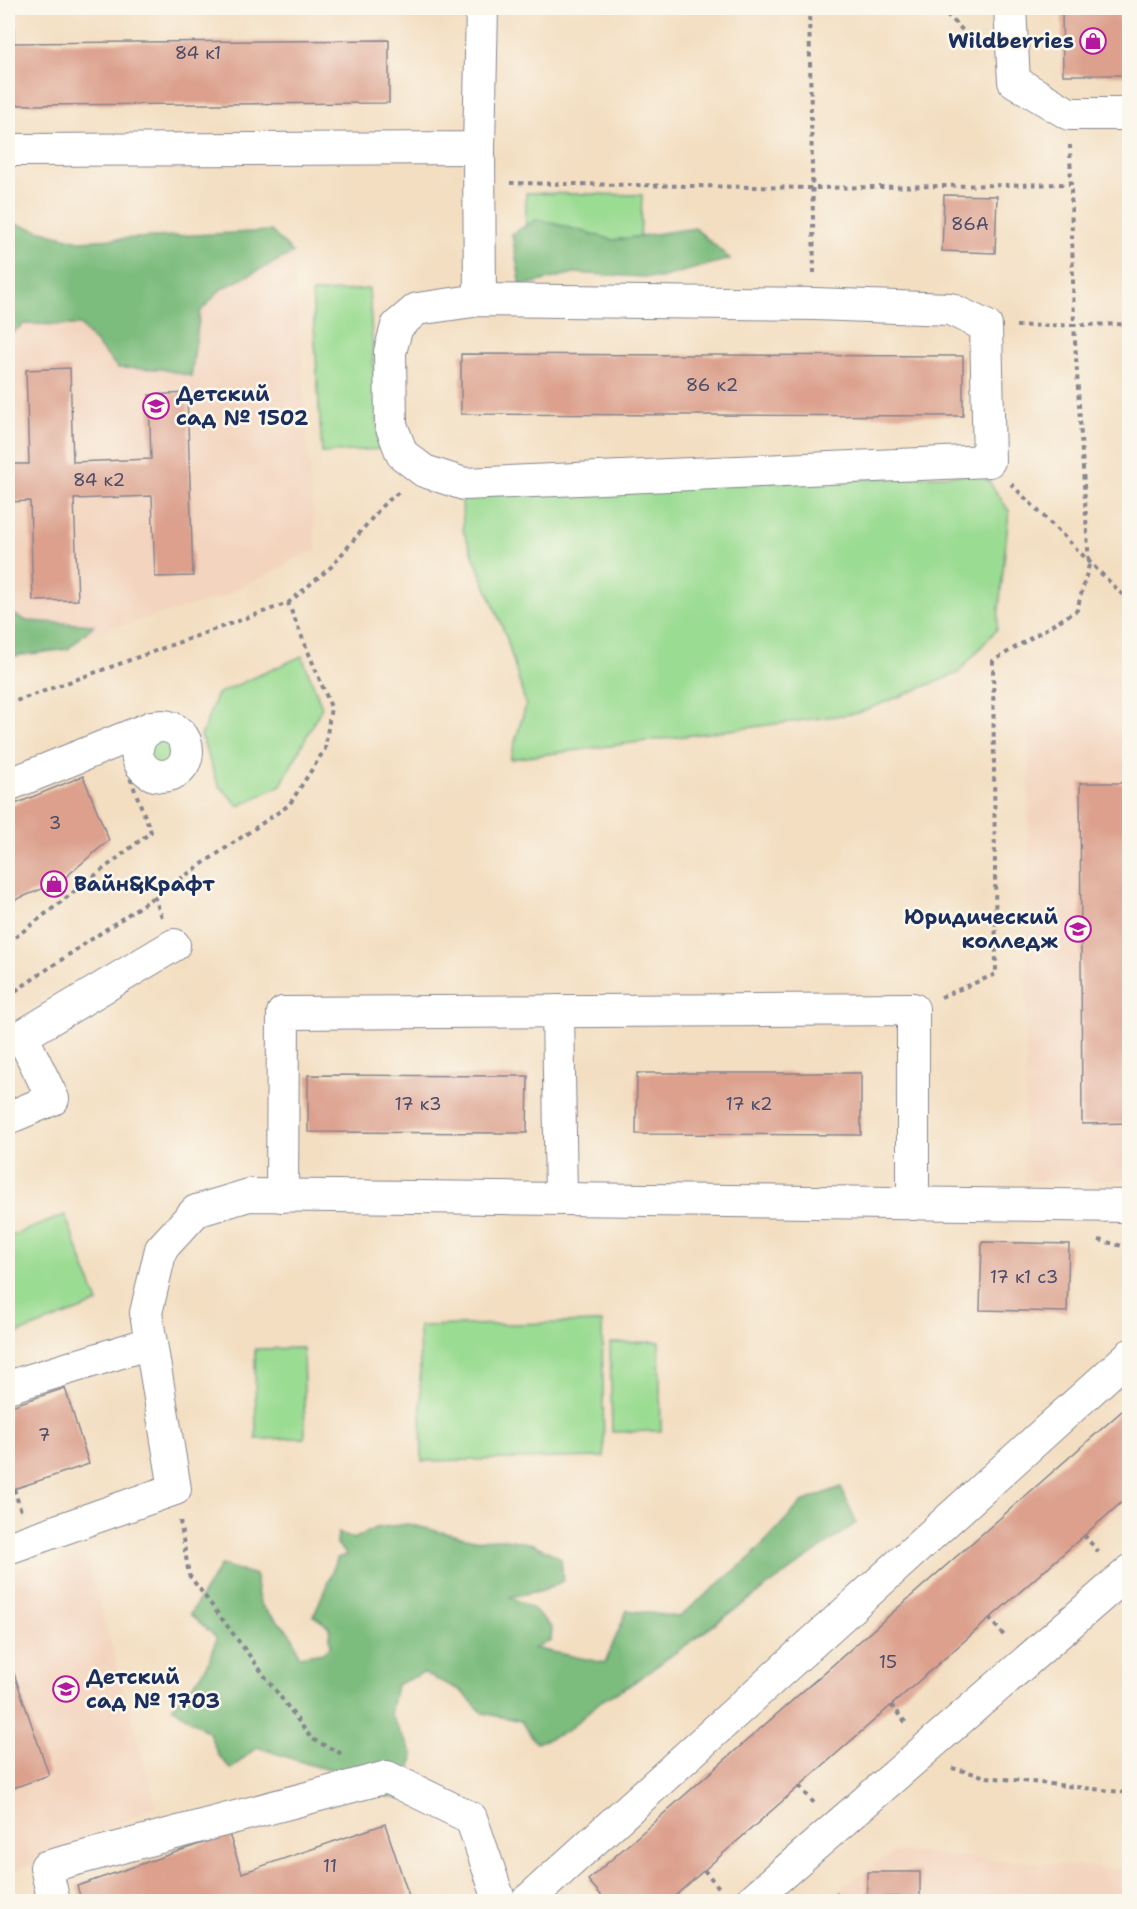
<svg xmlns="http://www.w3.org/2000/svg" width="1137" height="1909" viewBox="0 0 1137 1909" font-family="'Shantell Sans',sans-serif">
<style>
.built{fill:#f3d4be}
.green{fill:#9bdc93;stroke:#5b8678;stroke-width:1.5}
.forest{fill:#7cbc7d;stroke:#4c766e;stroke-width:1.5}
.building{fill:#dca08d}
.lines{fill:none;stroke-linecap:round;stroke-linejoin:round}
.minor-casing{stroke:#878690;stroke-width:34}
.path{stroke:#878690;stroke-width:4;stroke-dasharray:4.5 4.5;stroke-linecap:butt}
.minor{stroke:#fff;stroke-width:32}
.labels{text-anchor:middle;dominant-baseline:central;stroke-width:5;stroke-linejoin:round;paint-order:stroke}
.number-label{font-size:18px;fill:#4b4b6a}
.poi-label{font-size:21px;font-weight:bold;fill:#1b2f5e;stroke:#fbf7ec;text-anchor:start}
</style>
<rect width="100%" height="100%" fill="#fbf7ec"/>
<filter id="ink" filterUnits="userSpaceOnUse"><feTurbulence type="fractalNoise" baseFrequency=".0167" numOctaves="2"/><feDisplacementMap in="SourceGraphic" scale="12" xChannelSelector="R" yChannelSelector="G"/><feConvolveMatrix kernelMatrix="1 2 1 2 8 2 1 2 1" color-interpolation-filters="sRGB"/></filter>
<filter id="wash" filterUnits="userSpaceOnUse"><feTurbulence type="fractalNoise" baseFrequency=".008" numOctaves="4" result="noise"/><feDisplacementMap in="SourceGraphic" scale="24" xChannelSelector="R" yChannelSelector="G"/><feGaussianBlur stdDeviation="1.35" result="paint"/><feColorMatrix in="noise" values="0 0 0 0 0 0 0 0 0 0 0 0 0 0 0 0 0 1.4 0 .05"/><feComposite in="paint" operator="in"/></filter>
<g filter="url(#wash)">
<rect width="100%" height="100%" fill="#f3dec1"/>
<g class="built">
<polygon points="293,253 316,549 225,596 8,658 8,263"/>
<polygon points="1129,674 1129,1180 1024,1181 1030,679"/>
<polygon points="86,1556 157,1806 8,1875 8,1571"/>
<polygon points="894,1851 1129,1870 1129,1901 822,1902"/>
</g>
<g class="green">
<polygon points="526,193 642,195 639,265 525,263"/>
<polygon points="369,289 379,449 322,453 312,293"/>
<polygon points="984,474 1009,511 997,629 958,673 858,713 510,759 526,705 506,636 463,530 462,494"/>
<polygon points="302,656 322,707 281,785 239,806 218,784 201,736 217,694"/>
<circle cx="162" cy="751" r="17"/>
<polygon points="65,1215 98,1303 8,1337 8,1237"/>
<polygon points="602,1322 604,1457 422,1461 419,1326"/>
<polygon points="659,1342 661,1431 612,1432 610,1343"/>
<polygon points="303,1348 305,1438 256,1439 255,1349"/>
</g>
<g class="forest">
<polygon points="537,219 614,240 695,228 730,259 660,278 574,273 521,286 512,234"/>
<polygon points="8,222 79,241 271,231 293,253 221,289 200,312 191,376 162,369 118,368 80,325 24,324 8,336"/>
<polygon points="8,612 27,621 94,625 68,649 8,657"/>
<path d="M 841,1487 L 856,1523 L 630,1685 L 601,1701 L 566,1732 L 536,1743 L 521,1721 L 483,1713 L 460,1690 L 423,1673 L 396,1685 L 390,1714 L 413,1755 L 406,1800 L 372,1794 L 342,1770 L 317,1767 L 257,1747 L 231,1769 L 218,1755 L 209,1733 L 172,1707 C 193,1685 212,1669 216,1637 L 190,1614 L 221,1565 L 256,1575 C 256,1620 274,1609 293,1638 C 296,1643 297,1650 299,1656 L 323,1652 L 331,1646 L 329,1627 L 314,1616 C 321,1596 331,1578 337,1558 L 347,1555 L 337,1544 L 338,1533 L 354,1539 L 375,1528 L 408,1524 L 474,1540 L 505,1539 L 533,1544 L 561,1558 L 563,1581 L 543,1590 L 510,1597 L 532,1608 L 552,1628 L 551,1641 L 533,1648 L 605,1663 L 627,1610 L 679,1617 L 751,1557 L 802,1502 Z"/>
</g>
<g id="blocks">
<g class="building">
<polygon points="8,8 13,8 14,43 389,40 389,103 13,105 13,63 8,64"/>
<polygon points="1130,10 1130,75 1063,75 1062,11"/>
<polygon points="944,195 997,196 995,253 942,251"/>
<polygon points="461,354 963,356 963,416 461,414"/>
<polygon points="70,368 73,462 151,459 149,395 187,393 193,576 155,577 152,496 74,499 78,600 33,601 30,501 8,502 8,464 29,464 26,370"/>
<polygon points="83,776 109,840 61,881 8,903 8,807"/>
<polygon points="1080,783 1130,783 1130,1123 1082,1124"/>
<polygon points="637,1073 861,1073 861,1135 636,1134"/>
<polygon points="308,1075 528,1076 527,1133 308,1132"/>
<polygon points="982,1242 1069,1244 1067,1312 980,1310"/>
<polygon points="65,1388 89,1464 8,1491 8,1407"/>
<polygon points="1130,1404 1130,1495 668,1902 607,1902 588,1880"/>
<polygon points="8,1656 49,1775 8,1790"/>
<polygon points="385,1824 409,1896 394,1902 82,1902 77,1886 229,1834 242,1873"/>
<rect x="867" y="1872" width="53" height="25"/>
<polygon points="836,1893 853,1902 833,1902"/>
</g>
</g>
</g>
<g filter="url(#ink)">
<use href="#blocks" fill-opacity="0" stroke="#878690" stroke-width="1.5"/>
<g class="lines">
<g class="minor-casing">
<g id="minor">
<polyline points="1010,8 1014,81 1069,114 1130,114"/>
<polyline points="479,148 480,300"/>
<polyline points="8,150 479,148 482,8"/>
<polygon points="480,300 815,304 950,309 986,326 989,461 464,484 424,471 402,454 391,425 390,352 397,326 417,309"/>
<circle cx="162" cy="751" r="25"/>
<polyline points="8,785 152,727"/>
<polyline points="558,1011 561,1199"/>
<polyline points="8,1118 53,1099 22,1036 174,945"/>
<polyline points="282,1196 283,1013 913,1009 913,1204"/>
<polyline points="8,1387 150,1343"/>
<polyline points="8,1548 175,1489 146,1313 161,1249 196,1211 249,1195 1130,1206"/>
<polyline points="54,1902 46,1867 387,1777 471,1818 500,1902"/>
<polyline points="526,1902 1130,1355"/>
<polyline points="750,1902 1130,1571"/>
</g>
</g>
<g class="path">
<polyline points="809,8 814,273"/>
<polyline points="940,8 980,47"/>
<polyline points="510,183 813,188 1070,184"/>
<polyline points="1016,326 1074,325 1070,145"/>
<polyline points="1011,484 1130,602"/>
<polyline points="8,704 288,603 331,567 383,505 399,492"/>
<polyline points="154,896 162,917"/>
<polyline points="8,943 151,832 127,770"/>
<polyline points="8,996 289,805 325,749 331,707 288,603"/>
<polyline points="941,997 996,974 993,661 1077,610 1089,565 1074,325 1130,324"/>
<polyline points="1099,1240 1130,1248"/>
<polyline points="14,1489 21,1511"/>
<polyline points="180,1521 189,1575 312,1739 344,1755"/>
<polyline points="1084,1535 1101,1555"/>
<polyline points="989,1618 1006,1638"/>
<polyline points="891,1705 906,1723"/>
<polyline points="952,1768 987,1777 1130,1793"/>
<polyline points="799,1786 814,1803"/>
<polyline points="704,1870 721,1890"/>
</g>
<use href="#minor" class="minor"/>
</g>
</g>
<defs>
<g id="shop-ring" transform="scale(1.35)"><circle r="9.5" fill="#fbf7ec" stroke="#b5179e" stroke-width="1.5"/><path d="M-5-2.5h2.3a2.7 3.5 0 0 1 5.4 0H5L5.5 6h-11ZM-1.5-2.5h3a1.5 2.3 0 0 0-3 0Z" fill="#b5179e"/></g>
<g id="school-ring" transform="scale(1.35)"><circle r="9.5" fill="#fbf7ec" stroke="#b5179e" stroke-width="1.5"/><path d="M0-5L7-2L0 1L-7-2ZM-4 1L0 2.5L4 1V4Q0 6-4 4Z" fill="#b5179e"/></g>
<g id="university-ring" transform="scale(1.35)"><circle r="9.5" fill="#fbf7ec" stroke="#b5179e" stroke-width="1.5"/><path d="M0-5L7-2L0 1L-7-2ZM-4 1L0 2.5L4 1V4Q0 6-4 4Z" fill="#b5179e"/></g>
</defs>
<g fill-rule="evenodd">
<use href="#shop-ring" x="1093" y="41"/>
<use href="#school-ring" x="156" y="406"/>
<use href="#shop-ring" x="54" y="884"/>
<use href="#university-ring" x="1078" y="929"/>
<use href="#school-ring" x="66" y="1689"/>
</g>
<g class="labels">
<g class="number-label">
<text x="198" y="53">84 к1</text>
<text x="970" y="224">86А</text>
<text x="712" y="385">86 к2</text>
<text x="99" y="480">84 к2</text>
<text x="55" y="823">3</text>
<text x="418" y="1104">17 к3</text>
<text x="749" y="1104">17 к2</text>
<text x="1024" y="1277">17 к1 с3</text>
<text x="44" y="1435">7</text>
<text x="888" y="1662">15</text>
<text x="330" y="1866">11</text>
</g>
<g class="poi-label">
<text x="1074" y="41" text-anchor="end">Wildberries</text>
<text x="176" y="394">Детский<tspan x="176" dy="24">сад № 1502</tspan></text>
<text x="74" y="884">Вайн&amp;Крафт</text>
<text x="1058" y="917" text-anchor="end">Юридический<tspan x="1058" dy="24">колледж</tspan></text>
<text x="86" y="1677">Детский<tspan x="86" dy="24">сад № 1703</tspan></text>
</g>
</g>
<rect width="1137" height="1909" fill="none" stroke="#fbf7ec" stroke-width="30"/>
</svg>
